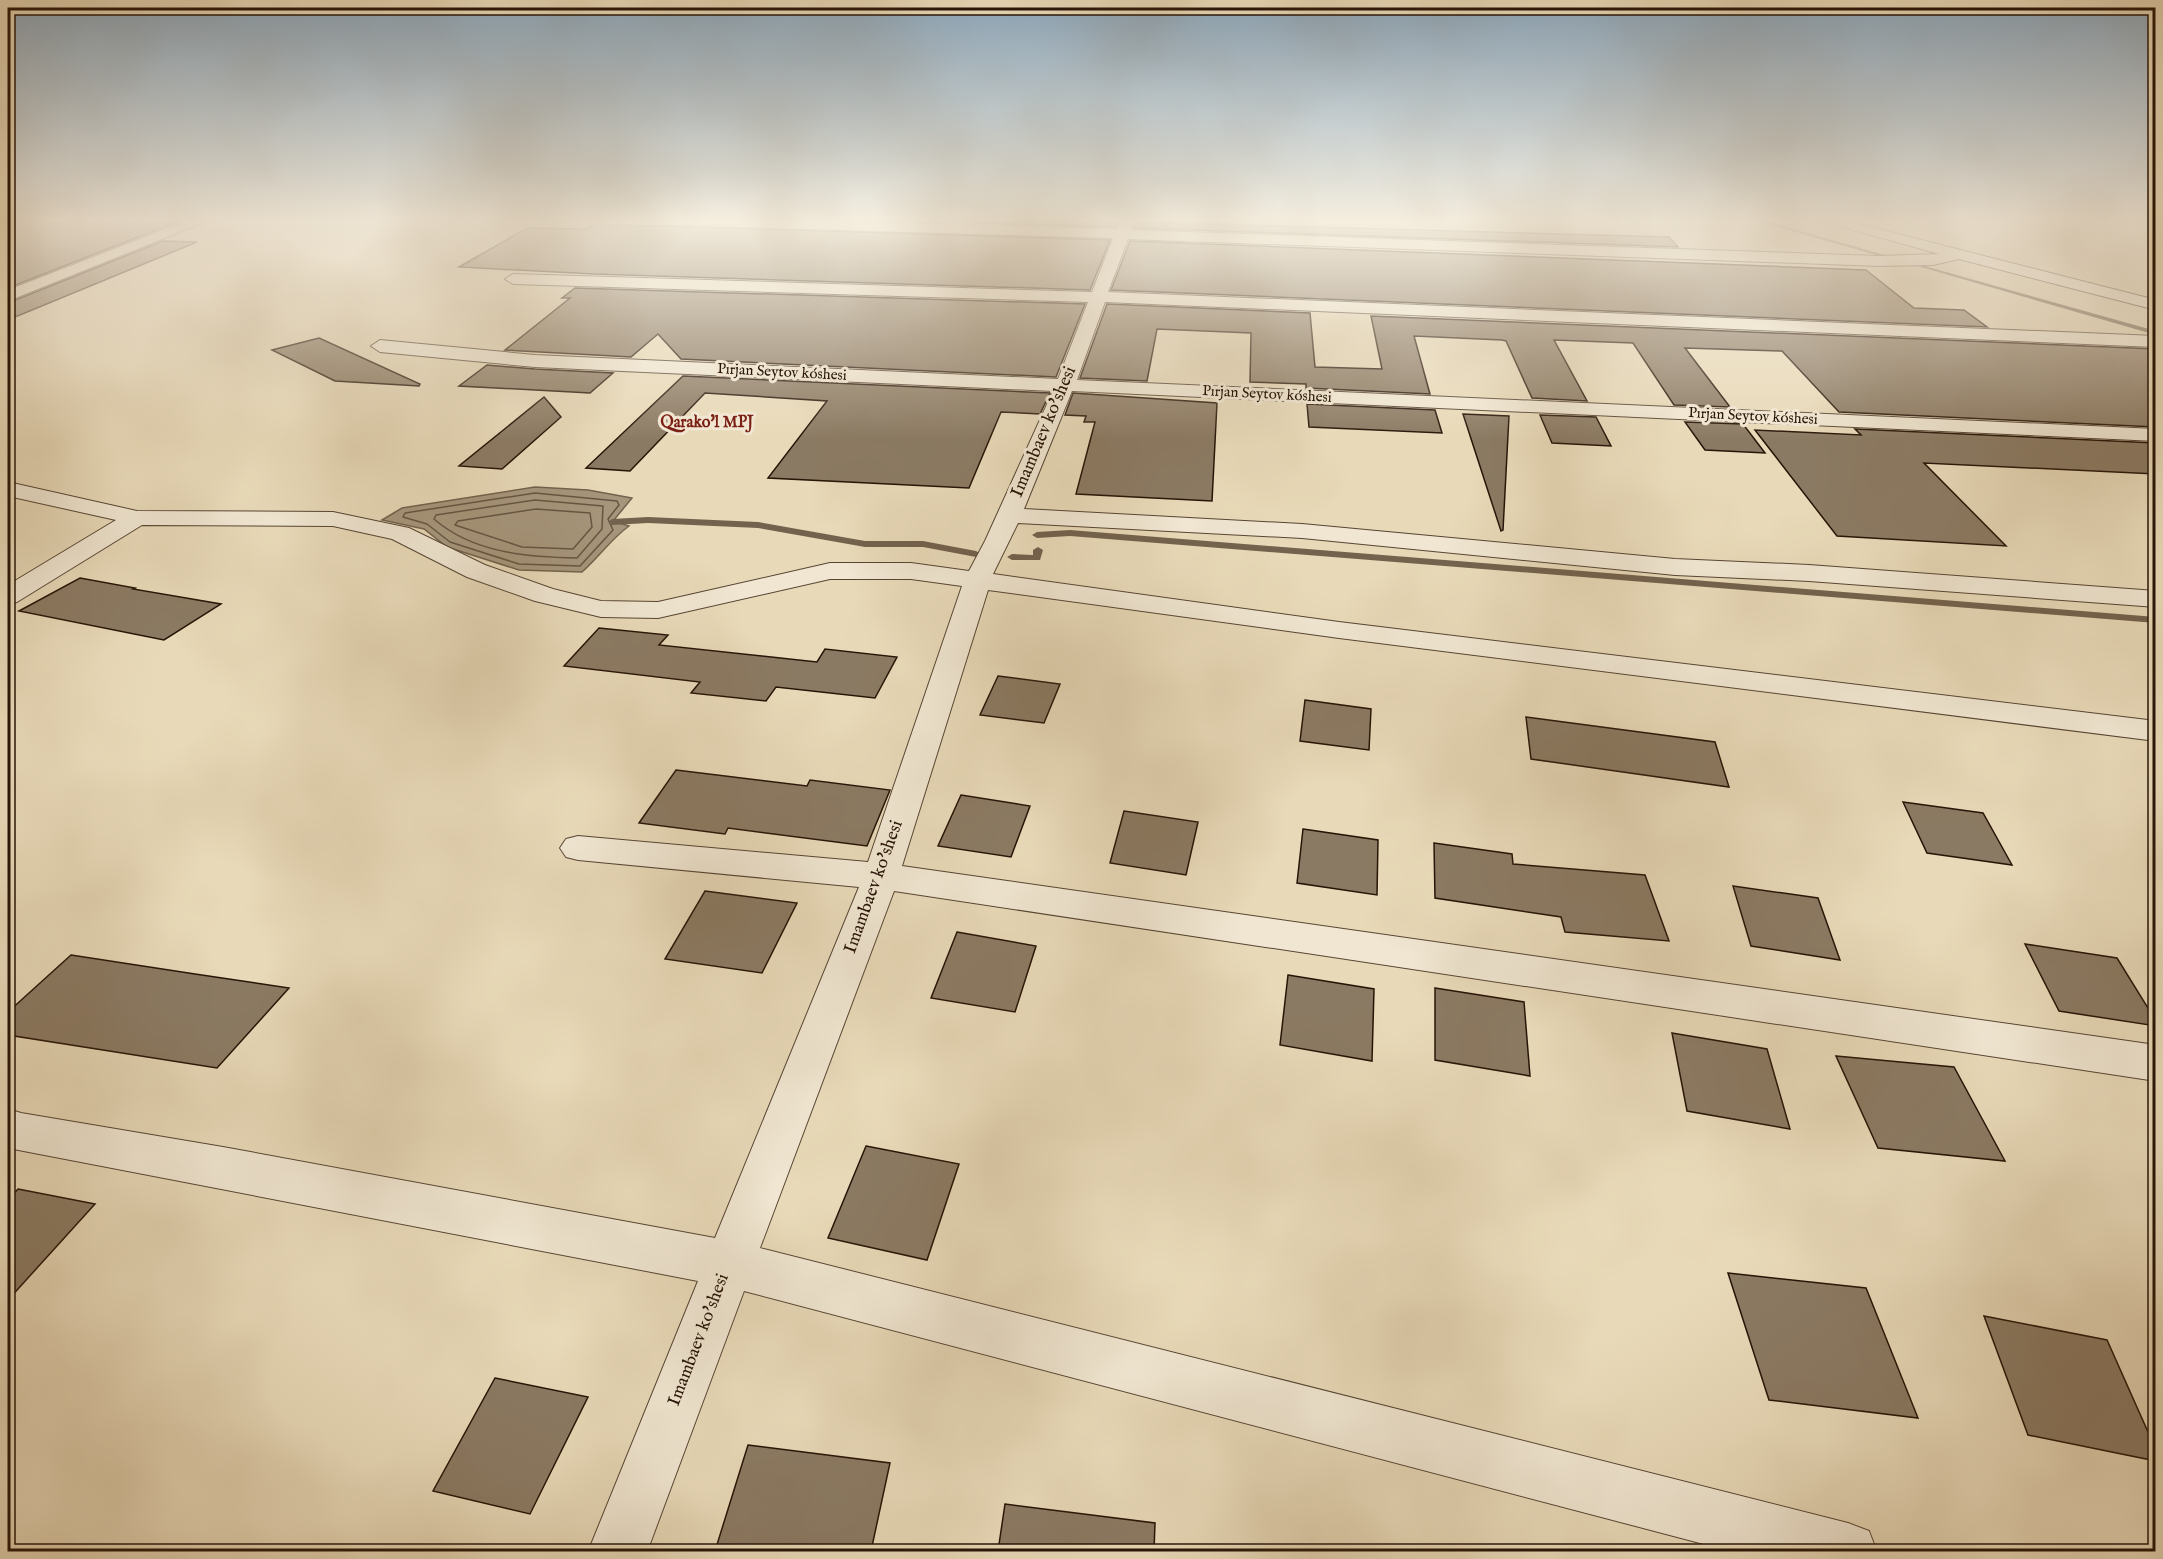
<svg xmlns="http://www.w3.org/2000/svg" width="2163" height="1559" viewBox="0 0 2163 1559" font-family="'IM FELL English',serif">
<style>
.water{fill:#a6967c;stroke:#73624d;stroke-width:1.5}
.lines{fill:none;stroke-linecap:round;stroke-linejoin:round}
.shore{stroke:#665542;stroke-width:1.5}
.stream{fill:#73624d;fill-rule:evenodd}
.building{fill:#8b7a63;stroke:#271407;stroke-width:1.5}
.minor-casing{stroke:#574533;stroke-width:2}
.minor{fill:#f0e6d1;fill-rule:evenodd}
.labels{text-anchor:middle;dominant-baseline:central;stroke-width:6;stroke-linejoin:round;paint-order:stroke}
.far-street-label{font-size:15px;fill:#271407;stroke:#f0e6d1}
.far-neighbourhood-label{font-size:16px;font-weight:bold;fill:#7a1f14;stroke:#f0e6d1}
.street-label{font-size:18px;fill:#271407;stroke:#f0e6d1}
</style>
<rect width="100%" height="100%" fill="#e8d9b8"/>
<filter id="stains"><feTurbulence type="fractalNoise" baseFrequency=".00333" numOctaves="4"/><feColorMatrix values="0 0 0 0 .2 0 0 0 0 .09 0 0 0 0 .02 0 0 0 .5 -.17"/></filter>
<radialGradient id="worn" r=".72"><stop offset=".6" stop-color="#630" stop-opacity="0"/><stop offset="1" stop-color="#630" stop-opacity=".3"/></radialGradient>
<path class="water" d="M 535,487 L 588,490 L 632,498 L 613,521 L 629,526 C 611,539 599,557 582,572 L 519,570 L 447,547 L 424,529 L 382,520 L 402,508 Z"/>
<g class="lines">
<g class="shore">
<polygon points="535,493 617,501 619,505 608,519 613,530 580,566 519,564 450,542 427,524 403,517 405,513"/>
<path d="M 535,500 L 603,506 L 602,529 L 577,558 C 527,557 473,553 434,519 L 436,515 Z"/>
<polygon points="536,509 590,513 592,527 573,549 522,547 455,525 458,521"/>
</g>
<g class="stream">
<polygon points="1757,221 1766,221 1895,258 1890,259"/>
<polygon points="1914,263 2156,331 2156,335 1914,265"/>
<polygon points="648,517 758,522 865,541 923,541 976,551 981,554 976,557 923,547 865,547 758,528 648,523 612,525 608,522 612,519"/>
<polygon points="1070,530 2156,617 2156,623 1070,536 1037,538 1032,535 1037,532"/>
<polygon points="1038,547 1043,550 1040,560 1012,560 1007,557 1012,554 1033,555 1033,550"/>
</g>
</g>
<g class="building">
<polygon points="8,221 179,221 8,288"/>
<polygon points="926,221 1117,221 1115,227"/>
<polygon points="1136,222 1669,237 1678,247 1134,228"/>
<polygon points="592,225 664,226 1110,240 1090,290 594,274 459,267 527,228 585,229"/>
<polygon points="163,241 197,242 8,320 8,303"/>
<polygon points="1130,241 1866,270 1914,308 1964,310 1987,327 1111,290"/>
<polygon points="575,288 1085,304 1056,377 681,359 658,334 631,357 505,350 570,298 562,298"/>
<polygon points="1107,304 1310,313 1315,367 1382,369 1371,316 2156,349 2156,427 1839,412 1782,351 1685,348 1730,407 1674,405 1633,343 1554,340 1587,401 1532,398 1506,341 1502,340 1414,336 1430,394 1306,388 1306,384 1250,382 1251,333 1157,329 1147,381 1080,378"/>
<polygon points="319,338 420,384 419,386 335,381 272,350"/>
<polygon points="487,365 535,369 613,373 590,393 459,386"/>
<polygon points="683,376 1050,393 1040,414 1001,412 969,488 768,478 827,401 705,393 630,471 586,468"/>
<polygon points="1073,393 1217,403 1212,501 1076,494 1095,422 1084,422 1086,416 1065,415"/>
<polygon points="544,397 561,417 502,469 459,466"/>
<polygon points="1307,404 1435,410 1442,433 1309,427"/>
<polygon points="1463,414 1509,416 1503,530 1501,531"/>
<polygon points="1540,415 1596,417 1611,446 1552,443"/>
<polygon points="1685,422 1743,424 1765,453 1705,450"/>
<polygon points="1855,429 2156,443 2156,474 1924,463 2006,546 1837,536 1755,430 1861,435"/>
<polygon points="80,578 135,588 133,589 221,604 164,640 19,611"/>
<polygon points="599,628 668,635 659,645 817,662 825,649 897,657 875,698 776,687 766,701 691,693 700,682 564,666"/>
<polygon points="998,676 1060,684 1044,723 980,715"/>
<polygon points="1305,700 1371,709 1369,750 1300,741"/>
<polygon points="1526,717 1715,742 1729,787 1531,759"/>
<polygon points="676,770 807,786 810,780 890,790 867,846 728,828 725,834 639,823"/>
<polygon points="961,795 1030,806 1011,857 938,846"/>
<polygon points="1903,802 1983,813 2012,865 1927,853"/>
<polygon points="1124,811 1198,822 1186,875 1110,863"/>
<polygon points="1303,829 1378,840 1377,895 1297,883"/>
<polygon points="1434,843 1512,854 1513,864 1645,875 1669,941 1565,932 1561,917 1435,898"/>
<polygon points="1733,886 1818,898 1840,960 1751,946"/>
<polygon points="705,891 797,903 762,973 665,959"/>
<polygon points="957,932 1036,946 1015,1012 931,998"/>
<polygon points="2025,944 2117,958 2156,1021 2156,1026 2059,1011"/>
<polygon points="71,955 195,974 289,988 217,1068 8,1035 8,1012"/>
<polygon points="1288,975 1374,989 1372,1061 1280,1045"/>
<polygon points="1435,988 1524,1002 1530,1076 1435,1060"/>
<polygon points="1672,1033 1767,1049 1790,1129 1687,1111"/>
<polygon points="1836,1056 1954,1067 2005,1161 1878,1148"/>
<polygon points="866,1146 959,1164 927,1260 828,1238"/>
<polygon points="18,1189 95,1204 8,1300 8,1200"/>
<polygon points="1728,1273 1866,1288 1918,1418 1769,1400"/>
<polygon points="1984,1316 2107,1340 2156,1450 2156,1461 2028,1435"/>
<polygon points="495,1378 588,1397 530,1514 433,1491"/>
<polygon points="748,1445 890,1463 871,1551 715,1551"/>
<polygon points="1005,1504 1155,1523 1154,1551 998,1551"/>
</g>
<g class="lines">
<g class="minor-casing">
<g id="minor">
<polygon points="186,221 207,221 8,301 8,290"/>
<polygon points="660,221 832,221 1117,229 1120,221 1134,221 1131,230 1879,256 1939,254 1821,221 1847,221 2156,300 2156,310 1959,259 1933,265 1879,266 1128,239 1108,292 2156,336 2156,347 1105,302 1077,380 2156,429 2156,441 1072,391 1024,509 1302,524 1675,559 1809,565 2156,591 2156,607 1809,581 1675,575 1302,538 1018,523 993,574 1339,622 2156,721 2156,741 1339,638 988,590 902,866 2156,1045 2156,1081 894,891 760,1248 1848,1523 1869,1531 1877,1552 1734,1552 744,1291 647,1552 588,1552 698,1281 8,1148 8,1109 21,1113 223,1147 715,1238 859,887 578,860 566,857 560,848 566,839 578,836 868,862 962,586 911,579 830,579 658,618 601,617 535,601 467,577 392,539 333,526 142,525 17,602 8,604 8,585 116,520 8,496 8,482 137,511 333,512 409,528 485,565 553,589 601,601 658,602 830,563 911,563 969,571 985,541 1053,391 535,367 380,352 371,346 380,340 535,355 1058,379 1088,302 513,284 505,279 513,274 1092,292 1113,238 667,225"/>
</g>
</g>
<use href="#minor" class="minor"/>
</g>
<linearGradient id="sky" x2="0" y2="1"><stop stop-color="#8da8bd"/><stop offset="0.5" stop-color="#f5eedf"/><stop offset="1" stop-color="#f5eedf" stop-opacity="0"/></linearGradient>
<rect width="2163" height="440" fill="url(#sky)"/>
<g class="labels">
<g class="far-street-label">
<text transform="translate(782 372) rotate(3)">Pırjan Seytov kóshesi</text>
<text transform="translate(1267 394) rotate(3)">Pırjan Seytov kóshesi</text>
<text transform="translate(1753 416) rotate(3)">Pırjan Seytov kóshesi</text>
</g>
<g class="far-neighbourhood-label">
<text x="707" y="423">Qarako'l MPJ</text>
</g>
<g class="street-label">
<text transform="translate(1044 432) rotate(-67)">Imambaev ko'shesi</text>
<text transform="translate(874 887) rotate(-70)">Imambaev ko'shesi</text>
<text transform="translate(699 1340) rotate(-69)">Imambaev ko'shesi</text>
</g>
</g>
<rect width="2163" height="1559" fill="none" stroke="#e8d9b8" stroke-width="30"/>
<rect x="9" y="9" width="2145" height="1541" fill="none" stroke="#271407" stroke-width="3"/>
<rect x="15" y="15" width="2133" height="1529" fill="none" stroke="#271407" stroke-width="1.5"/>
<rect width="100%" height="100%" filter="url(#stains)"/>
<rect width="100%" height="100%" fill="url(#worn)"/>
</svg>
